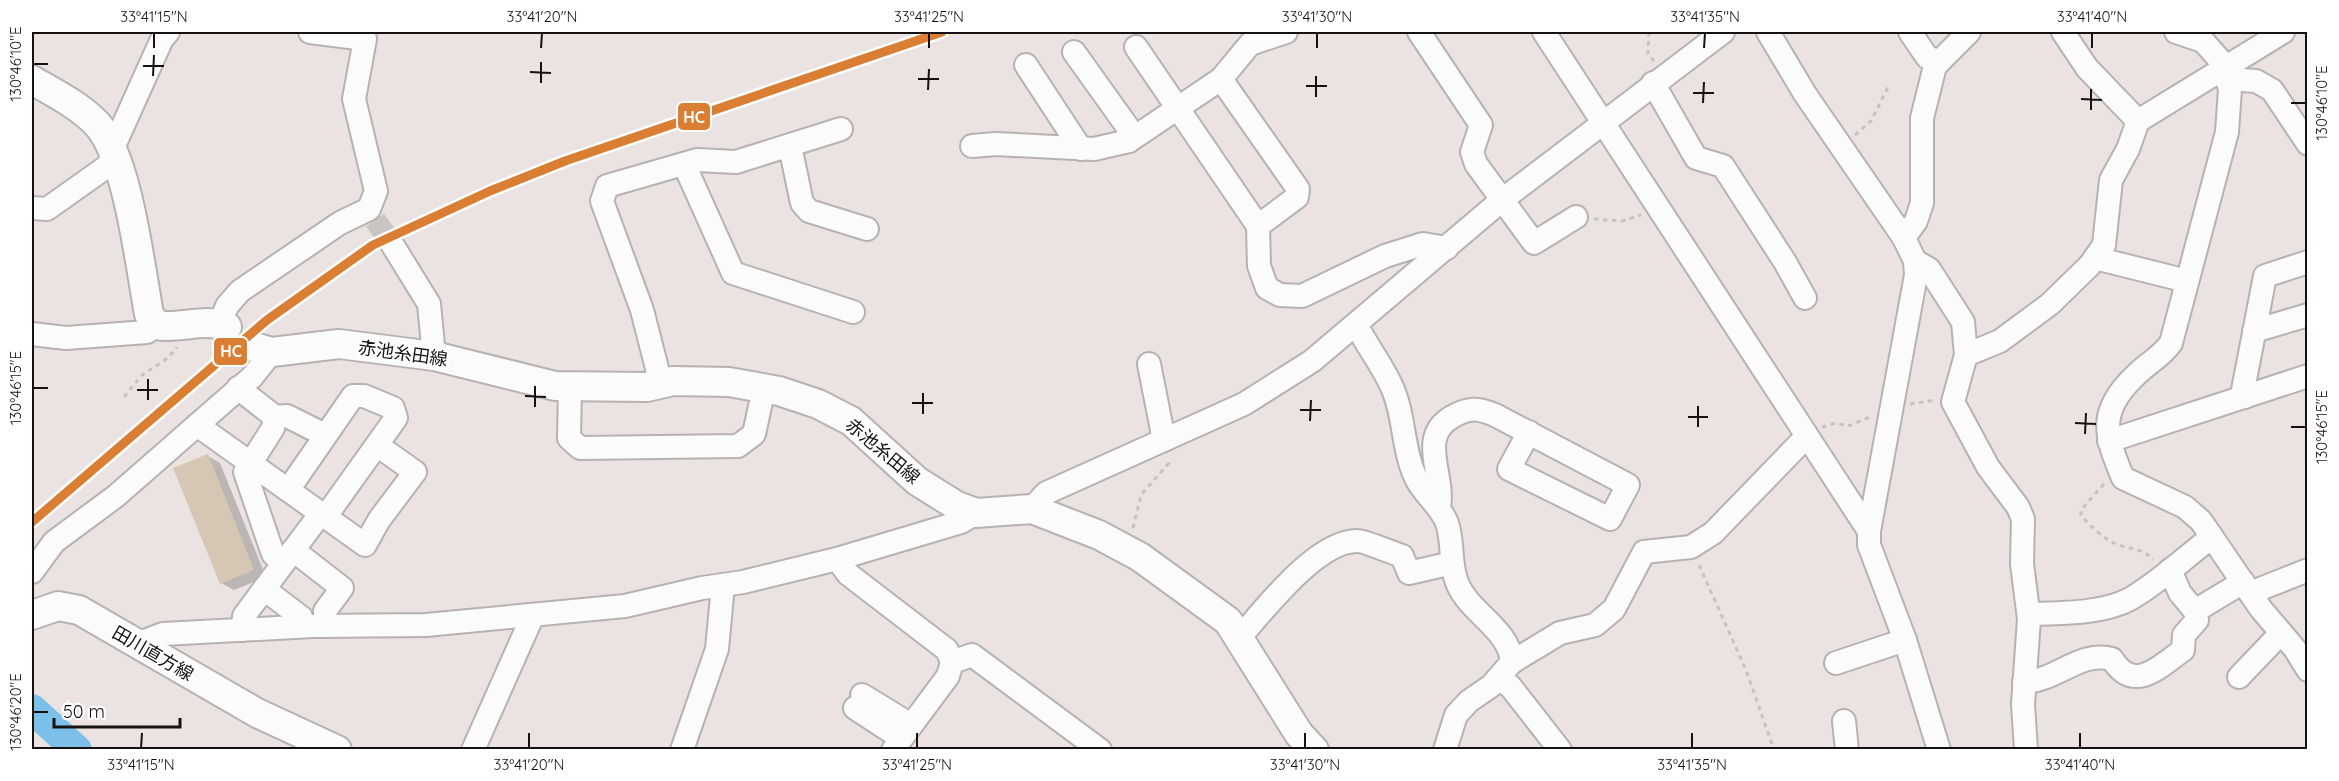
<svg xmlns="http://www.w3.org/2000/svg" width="2339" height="781" viewBox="0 0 2339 781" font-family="Quicksand,'Noto Sans JP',sans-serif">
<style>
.shadow{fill:#0003}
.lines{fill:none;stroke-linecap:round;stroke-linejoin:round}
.river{stroke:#7cc0e9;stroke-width:30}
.building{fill:#d6c7b5}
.minor-tunnel{stroke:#cac4c3;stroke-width:22;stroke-dasharray:22 11;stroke-linecap:butt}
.minor-casing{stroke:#b7b2b1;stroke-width:26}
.major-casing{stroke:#b7b2b1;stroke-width:32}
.path{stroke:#c5c3c2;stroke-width:3;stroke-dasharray:4.5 4.5;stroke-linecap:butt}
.minor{stroke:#fcfbfb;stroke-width:22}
.major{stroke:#fcfbfb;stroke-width:28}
.rail-1-casing{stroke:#fff;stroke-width:14}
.rail-1{stroke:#da7e33;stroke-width:9}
.ticks{fill:none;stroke:#161211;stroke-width:2}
.labels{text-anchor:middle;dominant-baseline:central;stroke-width:5;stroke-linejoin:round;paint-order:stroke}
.street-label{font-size:18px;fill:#161211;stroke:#fff}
.line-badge{stroke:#fff;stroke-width:2}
.badge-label{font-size:16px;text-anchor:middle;font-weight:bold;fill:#fff}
.neatline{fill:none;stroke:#161211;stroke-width:2}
.ticks-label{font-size:15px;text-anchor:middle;fill:#161211}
</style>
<rect width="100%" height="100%" fill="#eae3e2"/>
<polygon class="shadow" points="208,456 220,463 266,577 234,590 221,583"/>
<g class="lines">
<polyline class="river" points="32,709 77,750"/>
</g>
<polygon class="building" points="208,454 254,570 220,584 173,468"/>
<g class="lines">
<polyline class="minor-tunnel" points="375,220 392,244"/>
<g class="minor-casing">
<g id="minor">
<polyline points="1419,32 1481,125 1472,152 1476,164 1534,243 1576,217"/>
<polyline points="1544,32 1869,531"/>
<polyline points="1768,32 1805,94 1904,238 1915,261 1916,275 1869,531 1869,545 1905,640 1939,750"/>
<polyline points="1910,32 1927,57 1939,62"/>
<polyline points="2063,32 2087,68 2138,121"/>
<path d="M 2176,32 L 2203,41 L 2220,60 L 2230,89 L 2227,132 L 2171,343 C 2160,358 2149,362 2137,374 C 2098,410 2104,433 2123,478 L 2185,507 L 2201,521 L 2261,609 L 2295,649 L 2308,670"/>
<polyline points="1136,47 1258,226 1259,266 1267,288 1280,295 1302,296 1385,256 1423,244 1447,248"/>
<polyline points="1074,52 1129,129 1129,141"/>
<polyline points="1026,65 1081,149"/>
<polyline points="1221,79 1298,189 1297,197 1258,226"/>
<polyline points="2227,79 2256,81 2272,90 2308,144"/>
<polyline points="1653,83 1696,158 1723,166 1785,262 1805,298"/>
<polyline points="790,146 802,203 809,211 867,229"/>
<polyline points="972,146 996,144 1094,149 1129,141 1221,79 1250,44 1286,32"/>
<polyline points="684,164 733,273 853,312"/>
<polyline points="32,208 47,209 109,165 113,148 162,39 168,32"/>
<polyline points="1904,238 1916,221 1922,203 1922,118 1935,66 1969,32"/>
<polyline points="392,244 429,304 434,356"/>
<polyline points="2095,258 2187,281"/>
<polyline points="1915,261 1929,269 1963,322 1966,355 1953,402 1988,467 2018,507 2023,519 2022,564 2029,619 2023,704 2026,750"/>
<polyline points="220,324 227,306 240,291 340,223 369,209 376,191 354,99 365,39 310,32"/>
<path d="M 1357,326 C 1367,346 1382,365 1391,385 C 1405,414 1402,449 1416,478 C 1424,495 1440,505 1447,523 C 1454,544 1449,565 1458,585 C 1471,614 1509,629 1512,662"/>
<polyline points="2254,331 2308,315"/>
<polyline points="32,334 66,338 147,332 156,325"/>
<polyline points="1966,355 2000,341 2050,304 2090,265 2104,245 2111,180 2128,149 2138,121 2283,32"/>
<polyline points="1149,364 1164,440"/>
<polyline points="661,384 642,310 602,201 607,186 697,160 736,162 841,129"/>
<polyline points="570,387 569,438 580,448 738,446 754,434 764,388"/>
<polyline points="238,388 275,417 287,416 325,435"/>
<polyline points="2245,397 2243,390 2265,276 2308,262"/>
<polyline points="275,417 273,428 245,472 273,554 284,562"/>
<polyline points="197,425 365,545 379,520 415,472 377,445"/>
<polyline points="2109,441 2308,376"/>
<polyline points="288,490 353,396 364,396 393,408 396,418 326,516"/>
<path d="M 1439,507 C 1445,475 1417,437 1452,417 C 1469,407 1477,408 1495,415 L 1628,485 L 1610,519 L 1509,469 L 1529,432"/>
<polyline points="1032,509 1046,493 1244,404 1312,361 1502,200 1723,32"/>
<polyline points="293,550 342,588 325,611 325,626"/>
<polyline points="837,559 848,574 947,650 952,662 948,676 893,750"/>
<polyline points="32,572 54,542 116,496 252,377 272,352"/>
<polyline points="264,589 301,617 301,626"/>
<polyline points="2250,593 2308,570"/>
<polyline points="2195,611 2243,582"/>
<path d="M 2029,614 C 2060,613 2102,614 2130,599 C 2160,582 2185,557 2212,537"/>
<polyline points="243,630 244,616 321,513"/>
<path d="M 1240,637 C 1265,609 1317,540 1358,541 C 1364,541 1393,553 1402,556 L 1409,573 L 1452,563"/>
<polyline points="137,644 163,634 313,626 426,625 625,606 702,588 743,582 837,559 961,522 976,513"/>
<polyline points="952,662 972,655 1100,750"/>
<polyline points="1836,663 1905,640"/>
<polyline points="2239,677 2281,633"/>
<polyline points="1498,679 1510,686 1560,750"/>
<path d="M 2024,682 C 2056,681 2081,650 2112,659 C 2134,694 2159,667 2183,650 L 2184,635 L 2197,620 L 2195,611 L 2180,593 L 2170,570"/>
<polyline points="862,695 911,725"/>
<polyline points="855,708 901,738"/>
<polyline points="1844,721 1847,750"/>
<polyline points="473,750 533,615"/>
<polyline points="682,750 717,649 723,585"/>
<polyline points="1445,750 1456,715 1469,701 1491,686 1512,662 1560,633 1595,625 1614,609 1644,552 1691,547 1713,533 1806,437"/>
</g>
</g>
<g class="major-casing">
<g id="major">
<path d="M 32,80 C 54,93 79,105 97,124 C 128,158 140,266 149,314 L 156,325 C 179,330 204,317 227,327"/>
<polyline points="250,346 272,352 339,344 434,356 555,386 647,387 673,381 729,382 779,391 818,404 851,421 917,481 957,506 976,513 1032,509 1099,535 1140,557 1228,621 1299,734 1314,750"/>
<polyline points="32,615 58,606 79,610 257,713 337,750"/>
</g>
</g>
<g class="path">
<polyline points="1649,32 1648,54 1654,61"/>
<polyline points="1855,135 1871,121 1888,87"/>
<polyline points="1594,219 1622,221 1641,215"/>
<polyline points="124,397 142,375 168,358 177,347"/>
<polyline points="1910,404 1936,400"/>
<polyline points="1822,427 1836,423 1848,426 1870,417"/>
<path d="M 2104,484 L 2081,510 L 2081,516 C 2092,527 2104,540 2119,545 C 2133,550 2143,548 2153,560"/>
<polyline points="1133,528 1141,495 1169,463 1168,459"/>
<polyline points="1699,565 1746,670 1774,750"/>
</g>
<use href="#minor" class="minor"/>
<use href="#major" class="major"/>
<g class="rail-1-casing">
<polyline id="rail-1" points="32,522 267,320 373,245 490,191 565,161 942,32"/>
</g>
<use href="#rail-1" class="rail-1"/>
</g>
<path class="ticks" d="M 154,48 L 154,33M 541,48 L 542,33M 929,48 L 929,33M 1317,48 L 1317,33M 1704,48 L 1705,33M 2092,48 L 2092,33M 33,64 L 48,64M 143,66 L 164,66M 530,72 L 551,73M 153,76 L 154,55M 918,79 L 939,79M 541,83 L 541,62M 1306,86 L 1327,86M 928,90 L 929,69M 1693,93 L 1714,93M 1316,97 L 1316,76M 2081,99 L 2102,100M 1703,103 L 1704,82M 2291,103 L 2306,103M 2091,110 L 2091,89M 33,388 L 48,388M 137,390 L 158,390M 525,396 L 546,397M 148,400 L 148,379M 912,403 L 933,403M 535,407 L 535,386M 1300,410 L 1321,410M 923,414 L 923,393M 1688,417 L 1708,417M 1310,421 L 1311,400M 2075,423 L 2096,424M 1698,427 L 1698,406M 2291,427 L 2306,427M 2085,434 L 2086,413M 33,712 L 48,712M 141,748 L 142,733M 529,748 L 529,733M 917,748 L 917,733M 1305,748 L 1305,733M 1692,748 L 1692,733M 2080,748 L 2080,733"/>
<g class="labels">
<g class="street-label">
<text transform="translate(403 353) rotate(8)">赤池糸田線</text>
<text transform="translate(883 451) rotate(40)">赤池糸田線</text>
<text transform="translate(153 653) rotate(30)">田川直方線</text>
</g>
</g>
<g class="line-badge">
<rect x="677" y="102" width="34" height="29" rx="6" fill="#da7e33"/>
<rect x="213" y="337" width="35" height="29" rx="6" fill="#da7e33"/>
</g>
<g class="badge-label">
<text x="694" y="123">HC</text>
<text x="231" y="357">HC</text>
</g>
<rect width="2339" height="781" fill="none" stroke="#ffffff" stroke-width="66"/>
<path d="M54 718v9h126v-9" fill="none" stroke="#161211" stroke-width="3"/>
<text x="63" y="718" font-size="18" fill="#161211" stroke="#ffffff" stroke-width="4.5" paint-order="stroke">50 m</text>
<rect x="33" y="33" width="2273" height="715" class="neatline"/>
<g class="ticks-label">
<text x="154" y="22">33°41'15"N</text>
<text x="542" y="22">33°41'20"N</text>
<text x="929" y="22">33°41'25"N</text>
<text x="1317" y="22">33°41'30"N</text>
<text x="1705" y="22">33°41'35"N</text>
<text x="2092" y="22">33°41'40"N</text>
<text transform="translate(16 64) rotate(-90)" y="5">130°46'10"E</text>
<text transform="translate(2322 103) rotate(-90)" y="5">130°46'10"E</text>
<text transform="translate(16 388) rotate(-90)" y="5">130°46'15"E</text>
<text transform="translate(2322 427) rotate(-90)" y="5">130°46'15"E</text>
<text transform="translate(16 712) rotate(-90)" y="5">130°46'20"E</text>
<text x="141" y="770">33°41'15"N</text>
<text x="529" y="770">33°41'20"N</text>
<text x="917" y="770">33°41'25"N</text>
<text x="1305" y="770">33°41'30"N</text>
<text x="1692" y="770">33°41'35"N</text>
<text x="2080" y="770">33°41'40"N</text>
</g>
</svg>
